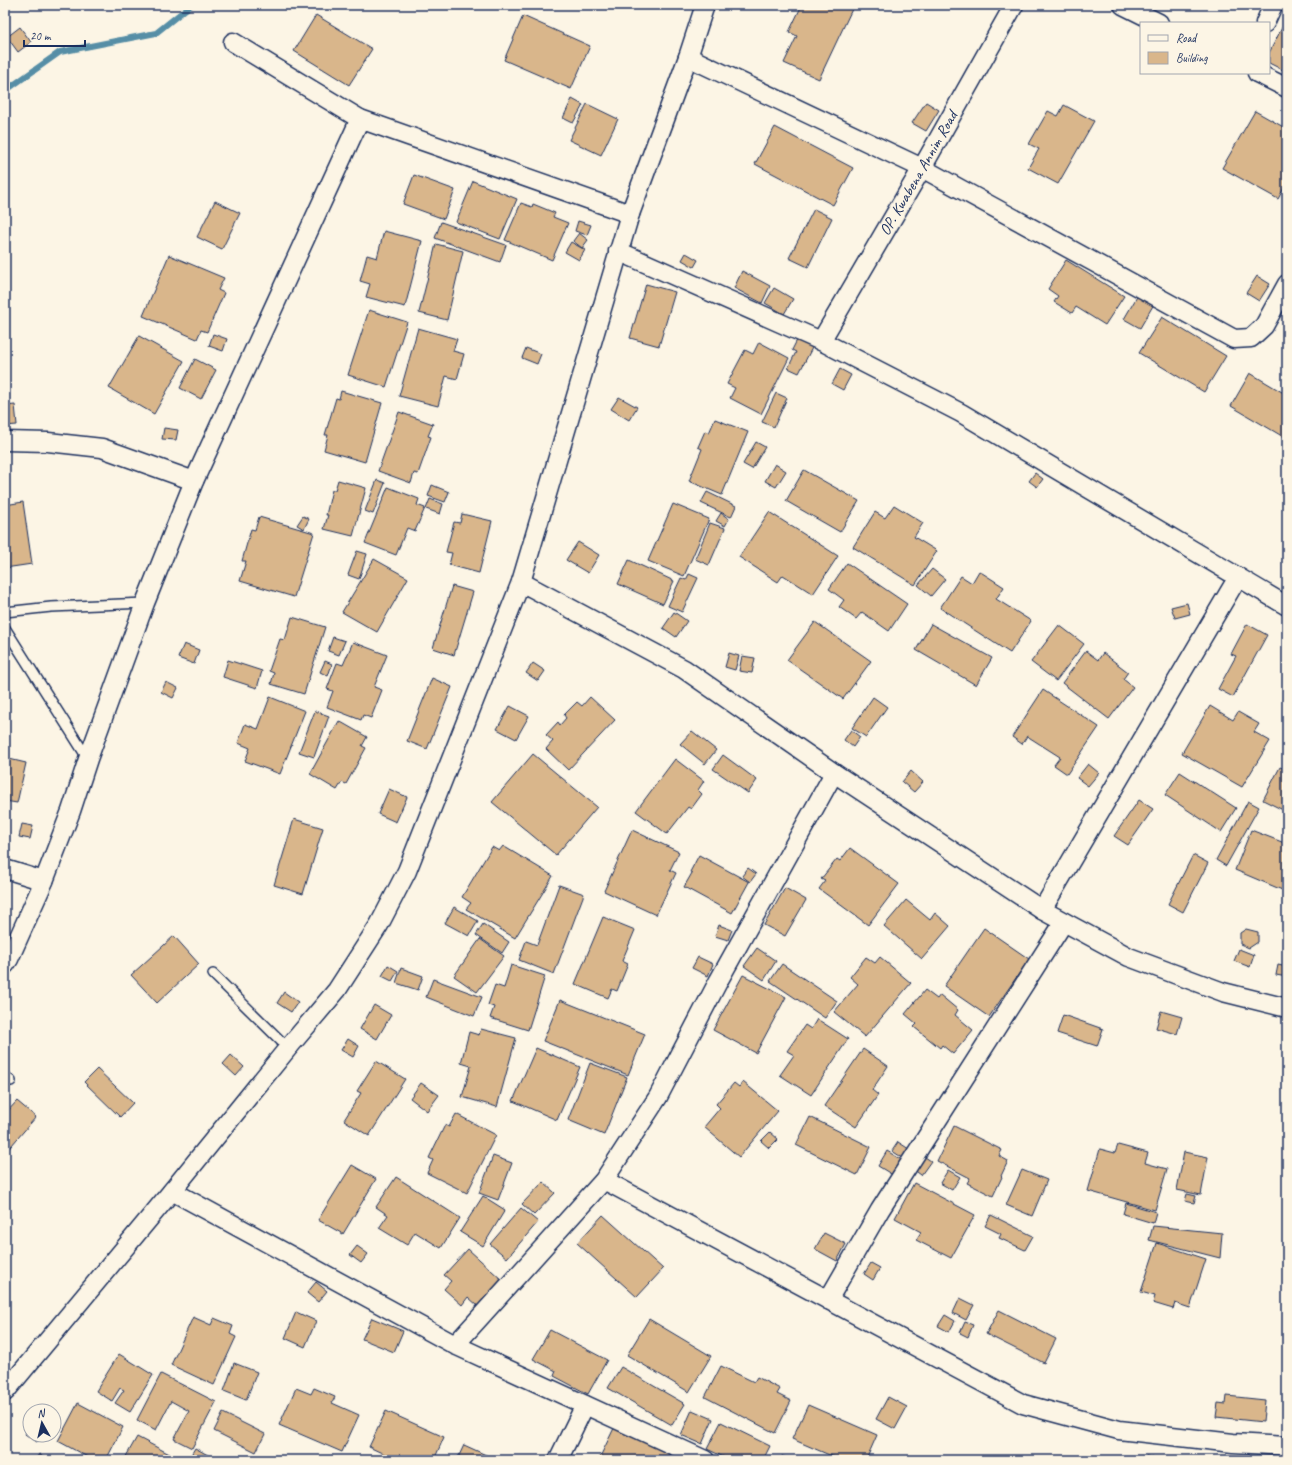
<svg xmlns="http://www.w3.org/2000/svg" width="1292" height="1465" viewBox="0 0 1292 1465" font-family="Caveat,sans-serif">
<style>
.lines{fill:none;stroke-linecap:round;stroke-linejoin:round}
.stream{stroke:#568ea6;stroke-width:6}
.building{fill:#d9b68b;stroke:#1b2f5e}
.service-casing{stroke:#1b2f5e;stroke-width:12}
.minor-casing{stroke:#1b2f5e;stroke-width:21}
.service{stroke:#fcf5e5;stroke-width:9}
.minor{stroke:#fcf5e5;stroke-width:18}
.labels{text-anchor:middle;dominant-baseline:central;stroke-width:3.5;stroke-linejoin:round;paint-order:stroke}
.street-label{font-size:16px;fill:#1b2f5e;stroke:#fcf5e5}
</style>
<rect width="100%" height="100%" fill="#fcf5e5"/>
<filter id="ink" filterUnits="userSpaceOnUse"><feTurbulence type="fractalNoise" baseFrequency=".025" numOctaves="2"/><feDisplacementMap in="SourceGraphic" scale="8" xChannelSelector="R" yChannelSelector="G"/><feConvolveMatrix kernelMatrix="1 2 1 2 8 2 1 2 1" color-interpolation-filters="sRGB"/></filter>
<g filter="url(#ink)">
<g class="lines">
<polyline class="stream" points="5,91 60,52 156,33 191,5"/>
</g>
<g class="building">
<polygon points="802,5 849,5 853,7 819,79 784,63 797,36 789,32"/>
<polygon points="316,15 372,49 349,85 294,51"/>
<polygon points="523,16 590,46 571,89 504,60"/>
<polygon points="1287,18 1287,72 1269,63 1269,53"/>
<polygon points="20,27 31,42 18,52 7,37"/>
<polygon points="572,99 583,105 573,123 563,118"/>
<polygon points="926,102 939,110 926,131 912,123"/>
<polygon points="587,104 618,119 601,155 569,140"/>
<polygon points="1064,105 1094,121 1058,184 1028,168 1039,149 1029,144 1048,111 1058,116"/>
<polygon points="1255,111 1287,129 1287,190 1284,188 1278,199 1222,168"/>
<polygon points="775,127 853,168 833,205 755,164"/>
<polygon points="414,175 455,190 444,219 403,204"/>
<polygon points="473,181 517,199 500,239 456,222"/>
<polygon points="215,201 240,213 222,249 197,237"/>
<polygon points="521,203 532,207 533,204 555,213 553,217 568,223 552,260 505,240"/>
<polygon points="814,209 832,218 808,267 789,258"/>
<polygon points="578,221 591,225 587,235 575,231"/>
<polygon points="441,222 506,245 500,262 435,238"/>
<polygon points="384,231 422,241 405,307 366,297 370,284 360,281 367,255 377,258"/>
<polygon points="579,233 588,240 582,248 573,241"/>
<polygon points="571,242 585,250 579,260 565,252"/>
<polygon points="436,244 463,251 447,320 419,313"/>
<polygon points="686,253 698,260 694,267 682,260"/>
<polygon points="169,255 224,278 218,290 224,293 207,332 201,330 197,339 143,316"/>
<polygon points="1066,260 1124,296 1105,325 1076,307 1072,313 1054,302 1058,296 1048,289"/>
<polygon points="742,271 770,286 762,303 734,288"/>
<polygon points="1257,276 1270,284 1259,301 1246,293"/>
<polygon points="646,284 675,292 659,346 630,338"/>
<polygon points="774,288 793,299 784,314 765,303"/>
<polygon points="1138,295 1154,304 1140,328 1124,319"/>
<polygon points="369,310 407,322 386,387 348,375"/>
<polygon points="1162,317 1226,356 1204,392 1139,353"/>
<polygon points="418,328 457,339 453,351 464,354 457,379 446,376 438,406 399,396"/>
<polygon points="213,334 227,339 223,351 209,346"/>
<polygon points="139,336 184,361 154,414 109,388"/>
<polygon points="798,338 813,346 799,373 788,368 796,352 792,350"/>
<polygon points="759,342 789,358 761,414 730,398 735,388 727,384 745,350 753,354"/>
<polygon points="526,348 541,354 537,364 522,358"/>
<polygon points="195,359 216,370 201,399 180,388"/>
<polygon points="840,369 851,375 843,390 832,384"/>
<polygon points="1250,373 1287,395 1287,439 1231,406"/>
<polygon points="341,391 382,403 365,462 324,450 328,435 325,435 336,398 339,399"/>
<polygon points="776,393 787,398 774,427 762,422"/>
<polygon points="619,397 637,407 629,420 611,409"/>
<polygon points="15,405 17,425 5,426 5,406"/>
<polygon points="399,412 433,424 428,436 431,437 418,474 414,473 411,483 378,471"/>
<polygon points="715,419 748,432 722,495 689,481 702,449 698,447 705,431 709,433"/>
<polygon points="164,428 178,430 176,440 162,439"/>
<polygon points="756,442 765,447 752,469 743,464"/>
<polygon points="775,464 786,471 776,487 765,481"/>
<polygon points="804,470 859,501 840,532 786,501"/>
<polygon points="1035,473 1043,479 1037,487 1029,481"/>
<polygon points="338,480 366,488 353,536 324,529 328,515 326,515 332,490 335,490"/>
<polygon points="377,480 385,483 373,514 365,511"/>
<polygon points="432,485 449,492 445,502 428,496"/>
<polygon points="388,487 419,499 417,505 425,508 415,531 407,528 396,555 365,543"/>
<polygon points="707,492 736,506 731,517 701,503"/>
<polygon points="430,499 443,504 440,514 426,509"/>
<polygon points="23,502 32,564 5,568 5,505"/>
<polygon points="673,504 709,519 684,576 648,561"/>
<polygon points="894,505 923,523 914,537 937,551 915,585 853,547 875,512 885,518"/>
<polygon points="769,512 838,556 813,594 783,575 778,582 739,557"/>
<polygon points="721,513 729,519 725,526 716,521"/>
<polygon points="462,514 492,521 479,573 449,565 452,553 446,552 454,522 460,523"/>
<polygon points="303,516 309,519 304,529 297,525"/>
<polygon points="259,517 314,533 294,597 240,581 246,561 242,561 251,529 255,530"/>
<polygon points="710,523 725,528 709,565 695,559"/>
<polygon points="578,542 599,555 588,573 566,560"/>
<polygon points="357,551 367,554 359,579 348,575"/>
<polygon points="374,559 408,578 377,632 342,612"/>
<polygon points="629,560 674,581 663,604 618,584"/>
<polygon points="847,563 907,604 889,631 862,612 856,619 839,607 844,600 829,589"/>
<polygon points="932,569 945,579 931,596 918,585"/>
<polygon points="979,571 1004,587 996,599 1031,621 1010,653 940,608 961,576 972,583"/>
<polygon points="689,574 698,578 682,612 668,606 681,578 686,580"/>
<polygon points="452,586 473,592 454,655 433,648"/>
<polygon points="1187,603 1190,614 1175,618 1171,607"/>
<polygon points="674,612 687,621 676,637 663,628"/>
<polygon points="292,617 325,627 304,694 271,684 274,673 269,671 280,639 285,640"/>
<polygon points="815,622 871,661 843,699 787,660"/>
<polygon points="931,624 992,658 976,685 916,650"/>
<polygon points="1247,624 1267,635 1233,697 1218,689 1236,656 1231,654"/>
<polygon points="1059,625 1084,644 1056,681 1031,662"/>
<polygon points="333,637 345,641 339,655 328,651"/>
<polygon points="353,642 387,655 374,687 382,690 371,718 363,715 361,720 327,707 333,691 327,689 337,663 343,665"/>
<polygon points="184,644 199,650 194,664 178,658"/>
<polygon points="1086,651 1098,660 1103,653 1128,672 1123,679 1133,687 1109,719 1062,683"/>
<polygon points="729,653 739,656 735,670 725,667"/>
<polygon points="742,656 755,658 752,673 739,671"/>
<polygon points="228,660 262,671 257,688 223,677"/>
<polygon points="325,661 332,664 328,676 320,672"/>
<polygon points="533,663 545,671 538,681 526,673"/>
<polygon points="432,678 452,687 427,749 407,741"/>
<polygon points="166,682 178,688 173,698 161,692"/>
<polygon points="1043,690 1099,727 1067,774 1054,765 1060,757 1027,736 1022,744 1012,737"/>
<polygon points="270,697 305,711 280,774 245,761 250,748 238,743 245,724 258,729"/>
<polygon points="590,697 615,720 568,770 546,749 553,741 546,735 558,722 560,725 566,718 564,715 577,702 582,706"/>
<polygon points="873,697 887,707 866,737 852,728"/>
<polygon points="510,706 529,716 516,739 497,729"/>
<polygon points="1210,706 1233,720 1238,712 1259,724 1254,732 1270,741 1242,787 1182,753"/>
<polygon points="315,711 329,716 314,757 299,752"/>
<polygon points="339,721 367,737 362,746 366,748 346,784 342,782 337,790 310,774"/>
<polygon points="851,730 860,737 853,747 844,740"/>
<polygon points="692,731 716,750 705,764 680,744"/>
<polygon points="533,754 597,807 556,855 492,802"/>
<polygon points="723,755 757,780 748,793 713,769"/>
<polygon points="5,758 26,763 17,803 5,801"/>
<polygon points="675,759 704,781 698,790 702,794 691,809 688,807 667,834 636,811"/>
<polygon points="1088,764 1099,773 1088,786 1077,778"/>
<polygon points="1280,767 1287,770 1287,812 1263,800"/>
<polygon points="911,771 923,782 914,792 902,782"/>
<polygon points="1180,772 1236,808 1221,832 1165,795"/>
<polygon points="389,789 407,797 396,822 378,814"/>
<polygon points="1139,800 1153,809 1128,845 1114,836"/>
<polygon points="1248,801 1259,807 1226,866 1216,860"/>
<polygon points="294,819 323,828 303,894 274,885"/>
<polygon points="22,824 33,826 30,839 19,837"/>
<polygon points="632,830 679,852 670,870 676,873 656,915 604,891"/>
<polygon points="1251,830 1287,844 1287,892 1235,870"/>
<polygon points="503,846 553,876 515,938 466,909 471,903 462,897 492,847 499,851"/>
<polygon points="850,848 899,884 868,925 819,889 825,881 821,879 837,859 840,861"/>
<polygon points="699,855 749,882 732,913 684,887 692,873 690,872"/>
<polygon points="1193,855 1208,863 1183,912 1168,904"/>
<polygon points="748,868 756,874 750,882 742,876"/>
<polygon points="559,885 584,894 554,974 519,960 526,941 537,945"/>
<polygon points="785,888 806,900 785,936 764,925"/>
<polygon points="906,900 930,920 935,913 950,926 922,959 884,926"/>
<polygon points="454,907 478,921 469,936 445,923"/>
<polygon points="603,917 635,930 622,961 628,964 617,991 612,989 608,998 575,984"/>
<polygon points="483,924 509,942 502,953 476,935"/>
<polygon points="719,925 732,930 728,940 715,936"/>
<polygon points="984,928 1029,959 989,1017 944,986"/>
<polygon points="1246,929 1258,932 1258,942 1249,948 1240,944 1240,933"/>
<polygon points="174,936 199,964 157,1003 131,975"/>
<polygon points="480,939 504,956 477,992 454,976"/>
<polygon points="757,948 776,961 764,980 744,966"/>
<polygon points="1239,949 1254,955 1250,967 1234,961"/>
<polygon points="698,957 713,964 708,976 692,968"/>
<polygon points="866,957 875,963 880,957 911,983 865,1037 834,1012 858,984 850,977"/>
<polygon points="782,964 837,1001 825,1018 770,981"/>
<polygon points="388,965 398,971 392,981 382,976"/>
<polygon points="511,965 545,976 528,1030 490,1018 494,1007 488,1005 495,985 504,988"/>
<polygon points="1278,965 1287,967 1287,977 1276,975"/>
<polygon points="401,968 423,976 418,990 396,983"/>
<polygon points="743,975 786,997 756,1053 713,1030"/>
<polygon points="433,979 482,997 474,1016 426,997"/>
<polygon points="925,990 937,999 940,995 958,1010 955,1015 973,1030 953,1054 942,1045 940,1048 914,1027 917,1024 905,1014"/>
<polygon points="284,992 298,1002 291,1012 277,1003"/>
<polygon points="560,1000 645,1034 628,1075 543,1041"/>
<polygon points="374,1005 391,1015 377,1039 360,1029"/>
<polygon points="1161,1011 1182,1017 1177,1034 1156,1028"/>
<polygon points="1063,1015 1103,1029 1097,1046 1057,1033"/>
<polygon points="817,1019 848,1039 811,1095 780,1075 794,1055 787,1051 805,1025 811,1029"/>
<polygon points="481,1029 516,1038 497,1107 462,1097 471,1066 461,1063 469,1032 479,1035"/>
<polygon points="348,1039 359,1046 353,1057 341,1050"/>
<polygon points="536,1048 580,1067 557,1120 513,1101"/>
<polygon points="863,1049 888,1066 872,1090 878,1095 856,1127 824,1106"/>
<polygon points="231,1055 244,1067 236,1076 223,1064"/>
<polygon points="376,1061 405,1079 369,1136 344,1120 361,1093 357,1091"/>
<polygon points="590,1063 627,1077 604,1135 568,1120"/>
<polygon points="97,1069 133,1103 120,1117 84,1082"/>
<polygon points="743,1082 778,1111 739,1157 704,1127 720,1108 716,1104 734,1083 739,1087"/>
<polygon points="421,1083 439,1095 427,1111 410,1098"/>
<polygon points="17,1101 36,1117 5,1153 5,1114"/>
<polygon points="456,1114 496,1135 467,1193 427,1173 433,1160 429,1158 445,1125 449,1127"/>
<polygon points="810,1117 871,1147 857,1175 796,1145"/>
<polygon points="954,1126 1002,1150 999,1156 1008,1161 1001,1176 1002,1177 993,1196 967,1183 970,1178 937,1161"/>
<polygon points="770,1132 778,1139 769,1148 761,1141"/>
<polygon points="898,1142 909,1149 903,1158 892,1151"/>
<polygon points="1118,1145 1148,1153 1145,1163 1167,1169 1155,1210 1088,1191 1100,1149 1115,1153"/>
<polygon points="887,1151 905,1162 896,1177 878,1166"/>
<polygon points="1184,1152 1208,1157 1201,1195 1177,1190"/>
<polygon points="922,1155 931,1161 921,1175 913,1169"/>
<polygon points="493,1156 512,1163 498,1200 479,1193"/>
<polygon points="352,1165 376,1179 343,1234 318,1220"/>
<polygon points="948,1170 960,1177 952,1190 940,1183"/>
<polygon points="1022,1170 1047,1180 1032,1216 1006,1205"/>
<polygon points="396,1177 460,1218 441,1248 415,1232 407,1245 379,1228 388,1215 376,1207"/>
<polygon points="543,1182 555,1193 534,1215 522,1204"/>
<polygon points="914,1183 975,1215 951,1258 916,1240 921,1232 895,1218"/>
<polygon points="1187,1194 1196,1196 1194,1203 1185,1201"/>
<polygon points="483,1196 505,1210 483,1246 460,1232"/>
<polygon points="1126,1203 1156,1212 1153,1223 1123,1214"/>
<polygon points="521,1208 538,1222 507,1258 490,1244"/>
<polygon points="603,1215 663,1269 637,1297 577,1243"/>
<polygon points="991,1215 1033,1236 1025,1250 999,1238 1001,1234 985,1226"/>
<polygon points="1153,1226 1222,1233 1220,1258 1149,1240"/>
<polygon points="824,1233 846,1244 837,1261 815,1249"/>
<polygon points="1157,1243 1206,1259 1190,1308 1175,1303 1173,1309 1153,1303 1155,1296 1141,1292"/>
<polygon points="357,1246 368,1254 361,1263 350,1255"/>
<polygon points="468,1249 502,1280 478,1306 468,1297 462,1305 444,1289 451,1281 444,1275"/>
<polygon points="871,1263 880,1268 873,1280 864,1274"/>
<polygon points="316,1282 327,1291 318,1302 307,1293"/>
<polygon points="960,1298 974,1305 966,1320 953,1313"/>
<polygon points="999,1310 1056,1339 1044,1363 986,1334"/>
<polygon points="296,1312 316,1321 305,1347 285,1338"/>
<polygon points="945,1315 955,1321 949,1332 938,1326"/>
<polygon points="193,1317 211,1325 214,1318 233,1326 230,1334 236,1337 214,1385 171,1365"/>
<polygon points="372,1318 403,1331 394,1352 362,1339"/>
<polygon points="649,1319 711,1356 689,1392 627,1355"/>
<polygon points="965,1322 973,1325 968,1337 960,1333"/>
<polygon points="550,1330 607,1360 588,1394 554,1376 556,1371 533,1359"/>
<polygon points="119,1354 153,1375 130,1412 115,1403 124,1390 120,1388 112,1401 96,1391"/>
<polygon points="234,1363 257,1372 246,1400 224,1391"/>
<polygon points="721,1366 754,1382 757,1377 780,1389 777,1394 791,1401 775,1433 705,1397"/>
<polygon points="621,1367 685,1404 672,1425 608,1388"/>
<polygon points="161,1374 216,1402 192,1448 174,1439 189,1411 171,1401 156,1430 137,1420"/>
<polygon points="296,1388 311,1394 314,1388 335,1397 332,1403 359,1415 342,1452 279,1425"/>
<polygon points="1227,1396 1265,1400 1263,1422 1216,1417 1218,1403 1226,1404"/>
<polygon points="888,1397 907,1407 895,1429 876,1419"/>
<polygon points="78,1403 123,1427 106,1460 93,1460 58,1441"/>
<polygon points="808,1405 877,1435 866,1460 841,1460 792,1439"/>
<polygon points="692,1410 713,1419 702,1444 681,1435"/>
<polygon points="386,1411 444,1437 434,1460 397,1460 369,1447"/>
<polygon points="223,1413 265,1434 256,1452 214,1431"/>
<polygon points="721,1422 770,1446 763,1460 730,1460 707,1449"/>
<polygon points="616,1424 676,1453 673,1460 602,1460 599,1459"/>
<polygon points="30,1427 30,1435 42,1435 37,1442 25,1434"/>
<polygon points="137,1437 181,1460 124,1460"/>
<polygon points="464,1445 497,1460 457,1460"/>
<polygon points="195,1448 217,1460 188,1460"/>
<polygon points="39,1454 47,1460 35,1460"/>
<polygon points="782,1456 792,1460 780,1460"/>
<polygon points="1146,1456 1160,1460 1145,1460"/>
</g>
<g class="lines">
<g class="service-casing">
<g id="service">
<polyline points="5,612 51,607 145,603"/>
<polyline points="5,628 88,759"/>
<polyline points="213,974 288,1048"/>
<polyline points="5,1076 11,1081"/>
</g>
</g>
<g class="minor-casing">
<g id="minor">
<polyline points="1123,5 1159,23"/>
<polyline points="1265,23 1273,5"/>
<polyline points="233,42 360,119 630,214"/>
<polyline points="688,57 922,168 1234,339 1251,338 1264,326 1287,284"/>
<polyline points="1257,73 1287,88"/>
<polyline points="618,251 821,341 961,413 1287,606"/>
<path id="s1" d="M 821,341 L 922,168 L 1014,5"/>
<polyline points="5,441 48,442 102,448 194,481"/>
<polyline points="521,582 684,669 834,773 1042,910 1129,957 1223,992 1287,1008"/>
<polyline points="5,869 44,881"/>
<polyline points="1042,910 1238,577"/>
<polyline points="5,965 9,959 44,881 71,811 88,759 145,603 194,481 360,119"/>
<polyline points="604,1180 1023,1404 1119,1430 1233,1443 1287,1446"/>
<polyline points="172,1191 455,1345 705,1460"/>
<polyline points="828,1300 880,1210 1064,922"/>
<polyline points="455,1345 604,1180 658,1097 719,980 834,773"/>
<polyline points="5,1392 172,1191 288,1048 337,990 379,925 407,871 521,582 630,214 688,57 705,5"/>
<polyline points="558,1460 585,1405"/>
</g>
</g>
<use href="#service" class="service"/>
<use href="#minor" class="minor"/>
</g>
</g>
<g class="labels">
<g class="street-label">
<text stroke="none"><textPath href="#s1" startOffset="194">OP. Kwabena Annim Road</textPath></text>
</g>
</g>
<rect width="1292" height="1465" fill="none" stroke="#fcf5e5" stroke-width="20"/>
<rect x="10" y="10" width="1272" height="1445" fill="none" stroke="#1b2f5e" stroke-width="1.5" filter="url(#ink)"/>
<rect x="1140" y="22" width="130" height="52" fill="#fcf5e5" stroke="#a2a6af"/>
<rect x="1148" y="35" width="20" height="6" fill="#fcf5e5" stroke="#a2a6af"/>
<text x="1176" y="42" font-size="12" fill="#1b2f5e">Road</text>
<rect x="1148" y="52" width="20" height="12" fill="#d9b68b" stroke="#a2a6af"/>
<text x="1176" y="62" font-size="12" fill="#1b2f5e">Building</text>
<g transform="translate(42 1423) rotate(352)"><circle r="19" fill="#fcf5e5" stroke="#a2a6af"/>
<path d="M0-3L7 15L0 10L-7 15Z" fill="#1b2f5e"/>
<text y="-6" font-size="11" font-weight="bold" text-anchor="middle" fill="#1b2f5e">N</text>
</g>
<path d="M24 40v6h61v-6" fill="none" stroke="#1b2f5e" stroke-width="2"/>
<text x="30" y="40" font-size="12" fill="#1b2f5e" stroke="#fcf5e5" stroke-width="3" paint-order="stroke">20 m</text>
</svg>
